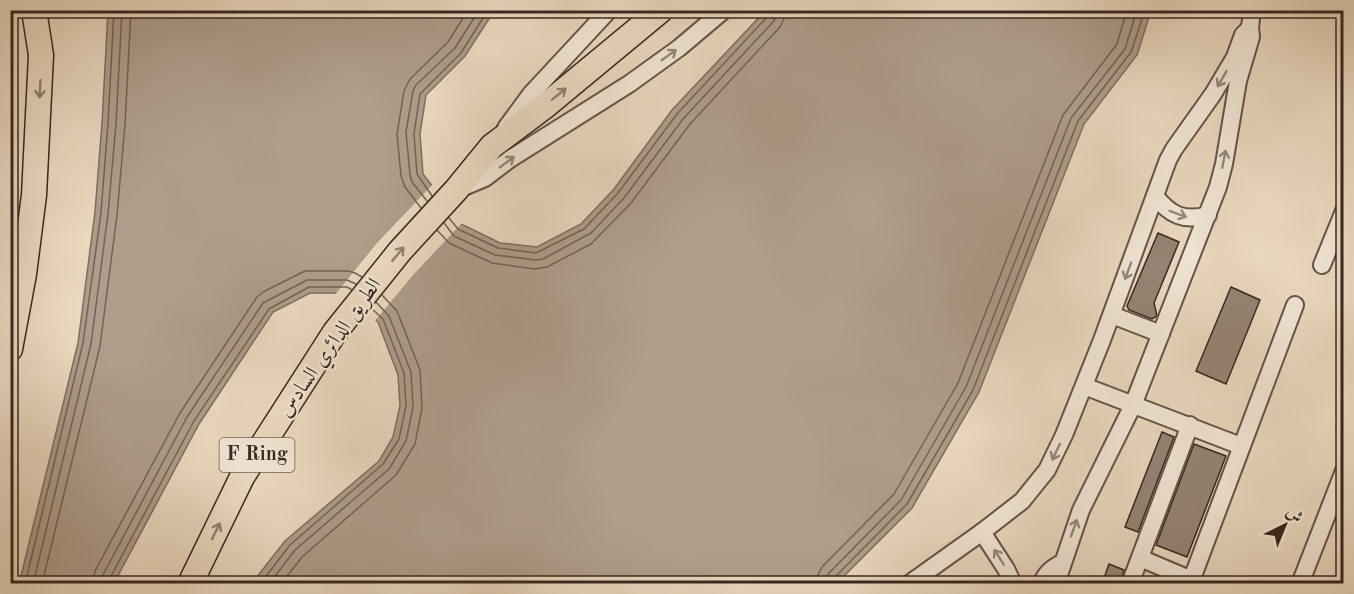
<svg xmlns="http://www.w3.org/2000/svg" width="1354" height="594" viewBox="0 0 1354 594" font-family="'Old Standard TT',Amiri,serif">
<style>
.water{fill:#ae9d8b;stroke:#7e6e61;stroke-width:1.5}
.pier{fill:#ebd9c0}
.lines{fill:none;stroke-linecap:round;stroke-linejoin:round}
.shore{stroke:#726257;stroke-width:1.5}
.building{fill:#958475;stroke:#372823;stroke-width:1.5}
.minor-casing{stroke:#64544a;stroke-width:20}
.highway-casing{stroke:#372823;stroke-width:27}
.minor{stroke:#f2e6d6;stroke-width:16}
.highway{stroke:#ebd9c0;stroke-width:24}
.oneway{stroke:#94877c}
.oneway2{stroke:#918072}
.labels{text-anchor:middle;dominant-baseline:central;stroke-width:4.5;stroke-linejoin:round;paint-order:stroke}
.shield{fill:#f2e6d6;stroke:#6f6159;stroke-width:1.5}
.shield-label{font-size:20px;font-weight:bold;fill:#372823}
.street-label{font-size:21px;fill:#372823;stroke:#f2e6d6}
</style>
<rect width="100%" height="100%" fill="#ebd9c0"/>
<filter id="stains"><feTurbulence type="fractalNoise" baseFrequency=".00333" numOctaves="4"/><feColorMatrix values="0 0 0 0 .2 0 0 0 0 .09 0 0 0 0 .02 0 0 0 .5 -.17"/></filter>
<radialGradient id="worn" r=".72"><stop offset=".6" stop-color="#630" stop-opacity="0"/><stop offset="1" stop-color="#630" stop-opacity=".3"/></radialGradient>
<polygon class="water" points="108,11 494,11 465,56 426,95 420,134 423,174 461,224 500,243 537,247 581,224 614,189 672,110 765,11 1151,11 1137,55 1084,124 979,392 912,508 837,583 252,583 285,541 379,461 393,437 400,406 398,375 378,322 347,293 310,293 273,312 199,424 114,583 19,584 78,343 95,212 102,123"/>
<polygon class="pier" points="434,183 463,222 414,274 374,322 346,296 334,296 377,243"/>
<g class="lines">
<g class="shore">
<polyline points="432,196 417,174 414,134 420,94 461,53 488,10"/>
<polyline points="427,201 412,182 410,175 406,132 413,91 416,85 455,48 479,10"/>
<polyline points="421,208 405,187 401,176 397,134 404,91 410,79 448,42 468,10"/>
<polyline points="449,218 458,229 498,248 536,253 584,229 618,193 677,114 767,17 769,10"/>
<polyline points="444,223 454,236 495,255 536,260 543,259 591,233 624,198 683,119 773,22 776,17 777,10"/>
<polyline points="437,230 449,243 492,263 535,269 547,267 591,244 631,203 690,124 780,27 784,19 786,10"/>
<polyline points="25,584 83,343 101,213 108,123 114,10"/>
<polyline points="33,584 91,344 108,214 116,124 122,10"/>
<polyline points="42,584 100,346 117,215 125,124 131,10"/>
<polyline points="93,584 95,571 180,413 257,297 263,292 305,271 348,271 355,273 362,277"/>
<polyline points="102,584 103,575 187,417 263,303 307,280 347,280 356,284"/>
<polyline points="109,584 110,578 194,421 269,309 309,287 347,287 352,290"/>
<polyline points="260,584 290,545 383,464 399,439 406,406 404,373 383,319 371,308"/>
<polyline points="269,584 295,550 389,469 406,441 413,407 411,372 389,316 376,302"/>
<polyline points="281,584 302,557 396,475 415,444 422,408 420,370 397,311 382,295"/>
<polyline points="817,584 818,575 822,567 894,494 958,383 1063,115 1117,44 1127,10"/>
<polyline points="826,584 827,576 830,572 901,500 966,387 1071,118 1125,49 1137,10"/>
<polyline points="833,584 835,577 907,504 973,390 1078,121 1131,52 1145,10"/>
</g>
</g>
<g class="building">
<polygon points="1158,233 1179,242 1154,303 1157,316 1152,319 1129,310 1127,306"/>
<polygon points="1231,287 1260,300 1226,384 1196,371"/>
<polygon points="1162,432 1174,437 1138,532 1125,527"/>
<polygon points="1194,444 1226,456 1187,557 1156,545"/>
<polygon points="1109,564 1124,570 1120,584 1102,584"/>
</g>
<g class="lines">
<g class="minor-casing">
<g id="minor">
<polyline points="506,128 531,94 609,10"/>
<polyline points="459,189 485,178 510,159 629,84 679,48 724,10"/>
<path d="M 1155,196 C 1170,215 1184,222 1208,215"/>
<polyline points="1322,265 1344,211"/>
<polyline points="1112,315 1161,334"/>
<polyline points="1084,386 1241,446"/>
<polyline points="982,532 1006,569 1013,584"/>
<polyline points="1140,558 1192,580"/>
<polyline points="909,584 982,532 1022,501 1047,470 1064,435 1102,340 1168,160 1174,149 1213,94 1235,57 1243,35 1250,28"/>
<path d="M 1041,584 C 1046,573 1052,568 1062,563"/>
<polyline points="1056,584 1081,510 1133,405 1218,187 1224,164 1238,81 1251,37 1250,28 1252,10"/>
<polyline points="1130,584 1190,425"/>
<polyline points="1190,584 1295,305"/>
<polyline points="1300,584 1344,471"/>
</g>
</g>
<g class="highway-casing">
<g id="highway">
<polyline points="10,349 24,274 34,195 41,55 34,10"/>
<polyline points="190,584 242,477 335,332 400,251 456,190 492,146 544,107 661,10"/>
</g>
</g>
<use href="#minor" class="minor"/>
<use href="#highway" class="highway"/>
</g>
<defs><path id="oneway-shaft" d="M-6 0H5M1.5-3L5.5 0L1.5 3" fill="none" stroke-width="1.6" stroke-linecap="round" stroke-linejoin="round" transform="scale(1.5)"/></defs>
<g class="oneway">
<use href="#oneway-shaft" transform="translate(669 55) rotate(-36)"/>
<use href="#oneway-shaft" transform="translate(1222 79) rotate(120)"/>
<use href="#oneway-shaft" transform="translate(1224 159) rotate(-79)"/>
<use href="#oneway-shaft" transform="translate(507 162) rotate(-37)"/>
<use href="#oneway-shaft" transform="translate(1178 214) rotate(21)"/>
<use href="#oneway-shaft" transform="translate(1128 271) rotate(110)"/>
<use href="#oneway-shaft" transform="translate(1056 452) rotate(116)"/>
<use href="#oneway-shaft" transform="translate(1074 528) rotate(-70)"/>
<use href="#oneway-shaft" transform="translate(999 557) rotate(-122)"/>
</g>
<g class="oneway2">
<use href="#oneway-shaft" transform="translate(40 89) rotate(93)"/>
<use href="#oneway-shaft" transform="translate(559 94) rotate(-39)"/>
<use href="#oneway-shaft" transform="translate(398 254) rotate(-50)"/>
<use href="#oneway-shaft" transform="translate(216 531) rotate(-64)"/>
</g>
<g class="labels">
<rect class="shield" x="219.5" y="438" width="75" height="34" rx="4.5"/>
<g class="shield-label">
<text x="257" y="455">F Ring</text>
</g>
<g class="street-label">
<text transform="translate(330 348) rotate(-55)">الطريق الدائري السادس</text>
</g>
</g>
<rect width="1354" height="594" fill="none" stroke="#ebd9c0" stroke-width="36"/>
<rect x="12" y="12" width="1330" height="570" fill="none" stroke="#372823" stroke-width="3"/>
<rect x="18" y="18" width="1318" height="558" fill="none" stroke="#372823" stroke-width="1.5"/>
<g transform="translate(1285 525) rotate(43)" stroke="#f2e6d6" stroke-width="4.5" paint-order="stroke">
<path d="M0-4.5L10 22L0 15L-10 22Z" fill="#372823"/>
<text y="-9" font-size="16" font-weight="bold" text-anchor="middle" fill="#372823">ش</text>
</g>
<rect width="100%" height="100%" filter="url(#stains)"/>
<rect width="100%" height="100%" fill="url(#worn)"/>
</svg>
